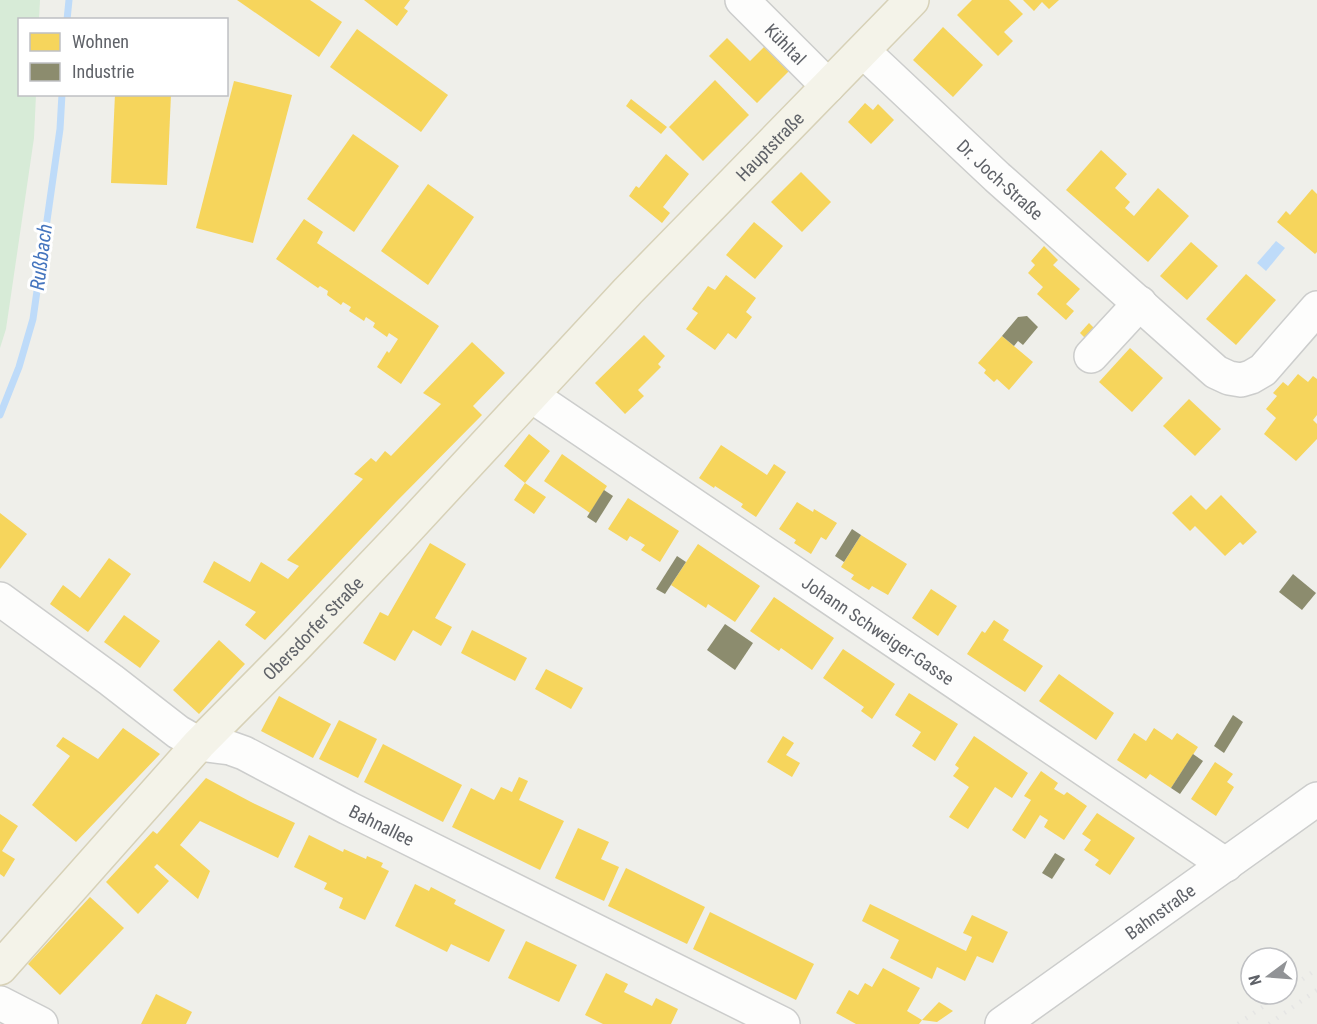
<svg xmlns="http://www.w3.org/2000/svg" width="1317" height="1024" viewBox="0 0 1317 1024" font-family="'Roboto Condensed',sans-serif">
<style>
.green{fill:#d7ebd7}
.water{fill:#bedbf9}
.homes{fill:#f6d55c}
.industry{fill:#8c8c6e}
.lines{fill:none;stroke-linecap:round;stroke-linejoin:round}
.stream{stroke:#bedbf9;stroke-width:7}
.minor-casing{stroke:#cccdcc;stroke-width:36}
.major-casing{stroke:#d7d1b7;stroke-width:36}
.minor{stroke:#fdfdfc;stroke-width:33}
.major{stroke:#f4f3e9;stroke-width:33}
.rail{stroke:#e5e5e4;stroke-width:4.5;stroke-dasharray:1.5 8;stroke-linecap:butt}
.labels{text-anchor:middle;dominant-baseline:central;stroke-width:6;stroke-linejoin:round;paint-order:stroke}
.street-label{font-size:18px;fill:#5f6268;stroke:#fff}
.water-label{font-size:20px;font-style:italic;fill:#4575be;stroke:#fff}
</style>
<rect width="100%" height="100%" fill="#efefea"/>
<polygon class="green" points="0,0 40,0 39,19 20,20 20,94 36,95 34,138 6,329 0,348"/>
<polygon class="water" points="1276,241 1285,248 1266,271 1257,263"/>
<g class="homes">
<polygon points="237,0 310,0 342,22 319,57"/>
<polygon points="364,0 410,0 404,8 408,11 397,26"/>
<polygon points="972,0 1009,0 1023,14 1004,32 1013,41 998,56 957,15"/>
<polygon points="1023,0 1059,0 1049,9 1042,2 1034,11"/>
<polygon points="943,27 983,65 953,97 913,60"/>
<polygon points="357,29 448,95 421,132 330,67"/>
<polygon points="727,38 750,61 766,45 791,69 757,103 709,56"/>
<polygon points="715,80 749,115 703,161 669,127"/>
<polygon points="234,81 292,95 253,243 196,228"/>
<polygon points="115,94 171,94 167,185 111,183"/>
<polygon points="631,99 667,127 661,134 626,106"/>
<polygon points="865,103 873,110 878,104 894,120 871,144 848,122"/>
<polygon points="353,134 399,166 354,232 307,199"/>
<polygon points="1101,150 1127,174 1115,188 1130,202 1125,208 1134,216 1158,188 1189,216 1148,262 1066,190"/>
<polygon points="666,154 689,174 663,207 670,213 662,223 629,196 636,186 639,188"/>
<polygon points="801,172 831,202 802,232 771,202"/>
<polygon points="428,184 474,217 428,285 381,251"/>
<polygon points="1312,189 1317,194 1317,252 1315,254 1277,222 1286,211 1290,215"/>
<polygon points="304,219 323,232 317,243 439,326 401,384 377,367 387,351 389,353 398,339 389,333 387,337 373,327 375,323 366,317 364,321 349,311 351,307 343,302 341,305 327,295 328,291 320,286 318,288 276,259"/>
<polygon points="754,222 783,246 755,279 726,255"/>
<polygon points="1191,242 1218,266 1187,300 1160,276"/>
<polygon points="1044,246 1058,260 1053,265 1080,289 1066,304 1074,311 1066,320 1037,294 1043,287 1028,273 1035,265 1031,261"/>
<polygon points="1246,274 1276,300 1236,345 1206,319"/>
<polygon points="726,275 756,298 746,312 752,317 736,339 728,333 715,350 686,329 698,313 692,309 708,286 715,290"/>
<polygon points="1089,323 1096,330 1087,340 1080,333"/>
<polygon points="644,335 665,356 658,364 661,367 638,390 644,396 625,414 595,383"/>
<polygon points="1002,336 1033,362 1009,390 997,379 994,382 984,373 986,370 978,363"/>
<polygon points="472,342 505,373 473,406 482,415 396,502 265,640 245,625 256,612 203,582 214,561 250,582 261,562 288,579 299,566 287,560 363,479 354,474 371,458 376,462 385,451 391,456 441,404 423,393"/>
<polygon points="1130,348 1163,378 1132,412 1099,382"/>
<polygon points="1298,374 1308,382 1313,376 1317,379 1317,415 1313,420 1317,424 1317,439 1296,461 1264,434 1276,418 1266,409 1277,396 1273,393 1283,382 1288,386"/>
<polygon points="1189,399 1221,429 1195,456 1163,426"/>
<polygon points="529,434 550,451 525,483 546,497 534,514 514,500 525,483 504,466"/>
<polygon points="721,445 767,475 774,464 786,472 756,517 741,507 743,504 715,486 714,488 699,478"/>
<polygon points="562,454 607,486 590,513 544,481"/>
<polygon points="1191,495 1206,510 1221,495 1257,532 1243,545 1240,542 1225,556 1195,526 1190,531 1172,513"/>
<polygon points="628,498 679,531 660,562 641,550 645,545 630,536 627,541 608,529"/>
<polygon points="797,502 813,512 814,509 837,523 826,540 821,537 811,554 794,543 796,540 779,529"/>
<polygon points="0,513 27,534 0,569"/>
<polygon points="861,535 907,564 888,595 872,586 869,590 851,579 854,575 841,567"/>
<polygon points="430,543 466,564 435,618 452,627 441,646 413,630 395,661 363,643 380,612 388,616"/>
<polygon points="698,544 760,586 735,622 708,604 706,608 671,585"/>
<polygon points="109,558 131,574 88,632 50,604 63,585 80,598"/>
<polygon points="931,589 957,606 938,636 912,618"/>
<polygon points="774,597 834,638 812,670 781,648 779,651 750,631"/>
<polygon points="124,615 160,641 140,668 104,642"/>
<polygon points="994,620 1009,630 1003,640 1043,666 1025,692 967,654 982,631 985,633"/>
<polygon points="472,630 527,658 515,681 461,653"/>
<polygon points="219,640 245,664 199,714 173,690"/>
<polygon points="843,649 895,684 872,719 861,711 864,707 823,678"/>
<polygon points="546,669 583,688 571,709 535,689"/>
<polygon points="1059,674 1114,713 1096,740 1039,701"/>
<polygon points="909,693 958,724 935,761 912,746 921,732 895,715"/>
<polygon points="279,696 331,724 313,758 261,731"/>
<polygon points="339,720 377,739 358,778 319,759"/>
<polygon points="123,728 160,754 76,842 32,805 70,756 56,746 63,737 98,759"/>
<polygon points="1154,728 1172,740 1177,733 1198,747 1171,788 1150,774 1146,779 1117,760 1134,733 1146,741"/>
<polygon points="783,736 794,743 786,755 800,763 792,777 767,762"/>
<polygon points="974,736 1028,773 1012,798 995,787 968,829 949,817 969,787 953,776 959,768 955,765"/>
<polygon points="383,744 462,785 443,822 364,782"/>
<polygon points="1215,762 1233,774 1227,782 1234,787 1216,816 1191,799"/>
<polygon points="1041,771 1058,783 1054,789 1064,795 1067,792 1087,806 1064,840 1044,827 1048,820 1040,815 1025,839 1012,830 1031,800 1024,796"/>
<polygon points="519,777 528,781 519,800 564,821 540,870 452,827 471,788 494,800 501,787 512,792"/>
<polygon points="206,778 251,802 295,823 278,858 200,821 180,845 210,871 198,899 157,864 154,867 169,881 138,914 106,882 153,831 157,834"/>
<polygon points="1097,813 1135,838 1110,875 1095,865 1099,860 1084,850 1091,840 1082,834"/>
<polygon points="0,814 18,826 2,851 15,859 4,877 0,874"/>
<polygon points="578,828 609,842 601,859 619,867 604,901 555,878"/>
<polygon points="309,835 343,852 344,849 366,859 367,856 383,863 381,867 389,871 365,920 339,908 343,898 324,889 327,883 294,867"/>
<polygon points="626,868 705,907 687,944 608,906"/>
<polygon points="415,884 429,891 431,887 456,900 454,904 505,930 489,962 451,944 447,952 395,926"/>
<polygon points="90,897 124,928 60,995 28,964"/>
<polygon points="870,904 966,951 972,937 963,933 972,915 1008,932 993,963 977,956 965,981 937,967 932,979 890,958 899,940 862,921"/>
<polygon points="710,912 814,964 796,1000 693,949"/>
<polygon points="526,941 577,965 559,1002 508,978"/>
<polygon points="883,968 920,988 907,1011 922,1020 919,1024 856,1024 836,1013 849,990 858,995 865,983 872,987"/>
<polygon points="606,973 628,984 624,992 652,1006 656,998 678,1009 671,1024 603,1024 585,1015"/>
<polygon points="156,994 192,1012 186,1024 141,1024"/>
<polygon points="939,1002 953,1011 937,1022 922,1020"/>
</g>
<g class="industry">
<polygon points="1027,316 1038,327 1023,345 1018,341 1014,346 1002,336 1018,317"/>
<polygon points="604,490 613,496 596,523 587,517"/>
<polygon points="852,529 861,535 844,562 835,556"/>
<polygon points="677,556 686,562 665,594 656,589"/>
<polygon points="1293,574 1316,593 1302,610 1279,592"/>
<polygon points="725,624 753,643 735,670 707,650"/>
<polygon points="1233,715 1243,722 1224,753 1214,746"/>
<polygon points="1193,754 1203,761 1180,794 1171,788"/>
<polygon points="1055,853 1065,859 1052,879 1042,873"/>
</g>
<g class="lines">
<g class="stream">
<polyline points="67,20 69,0"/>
<polyline points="0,415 19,367 33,319 60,129 62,94"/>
</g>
<g class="minor-casing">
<g id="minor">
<path id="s1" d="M 742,0 L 828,86"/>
<path id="s2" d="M 863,51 L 997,177 L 1216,372 L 1229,378 L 1241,380 L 1251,377 L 1263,370 L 1317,308"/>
<polyline points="1091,356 1140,303"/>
<path id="s3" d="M 532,396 L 1226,865"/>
<path id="s4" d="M 0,599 L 111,680 L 178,732 L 199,744 L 230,748 L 244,753 L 348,808 L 783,1024"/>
<polyline points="0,1003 41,1024"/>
<path id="s5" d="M 1002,1024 L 1317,799"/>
</g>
</g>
<g class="major-casing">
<g id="major">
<path id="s6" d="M 0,968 L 199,744 L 296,646 L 398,539 L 628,291 L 912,0"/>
</g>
</g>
<use href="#minor" class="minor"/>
<use href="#major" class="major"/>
<g class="rail">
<polyline points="1287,990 1317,969"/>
<polyline points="1238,1024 1281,994"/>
<polyline points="1269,1024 1317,990"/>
</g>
</g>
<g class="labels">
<g class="street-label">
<text stroke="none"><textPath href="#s1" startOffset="62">Kühltal</textPath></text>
<text stroke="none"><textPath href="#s6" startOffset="1126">Hauptstraße</textPath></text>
<text stroke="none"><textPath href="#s2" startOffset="188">Dr. Joch-Straße</textPath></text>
<text stroke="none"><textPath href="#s6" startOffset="462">Obersdorfer Straße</textPath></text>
<text stroke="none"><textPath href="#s3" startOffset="418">Johann Schweiger-Gasse</textPath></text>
<text stroke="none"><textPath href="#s4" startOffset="448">Bahnallee</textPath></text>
<text stroke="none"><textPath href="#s5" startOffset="194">Bahnstraße</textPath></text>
</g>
<g class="water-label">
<text transform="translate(41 257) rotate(-83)">Rußbach</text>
</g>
</g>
<rect x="18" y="18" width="210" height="78" fill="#ffffff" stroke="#bfc0c3" stroke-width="1.5"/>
<rect x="30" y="33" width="30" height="18" fill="#f6d55c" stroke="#bfc0c3" stroke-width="1.5"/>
<text x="72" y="48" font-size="18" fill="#5f6268">Wohnen</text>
<rect x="30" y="63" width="30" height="18" fill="#8c8c6e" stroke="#bfc0c3" stroke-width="1.5"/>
<text x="72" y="78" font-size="18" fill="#5f6268">Industrie</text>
<g transform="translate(1269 976) rotate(254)"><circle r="28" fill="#ffffff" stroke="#bfc0c3" stroke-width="1.5"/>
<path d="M0-4.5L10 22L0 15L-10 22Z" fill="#919396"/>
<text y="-9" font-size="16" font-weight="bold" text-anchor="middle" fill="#5f6268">N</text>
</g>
</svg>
